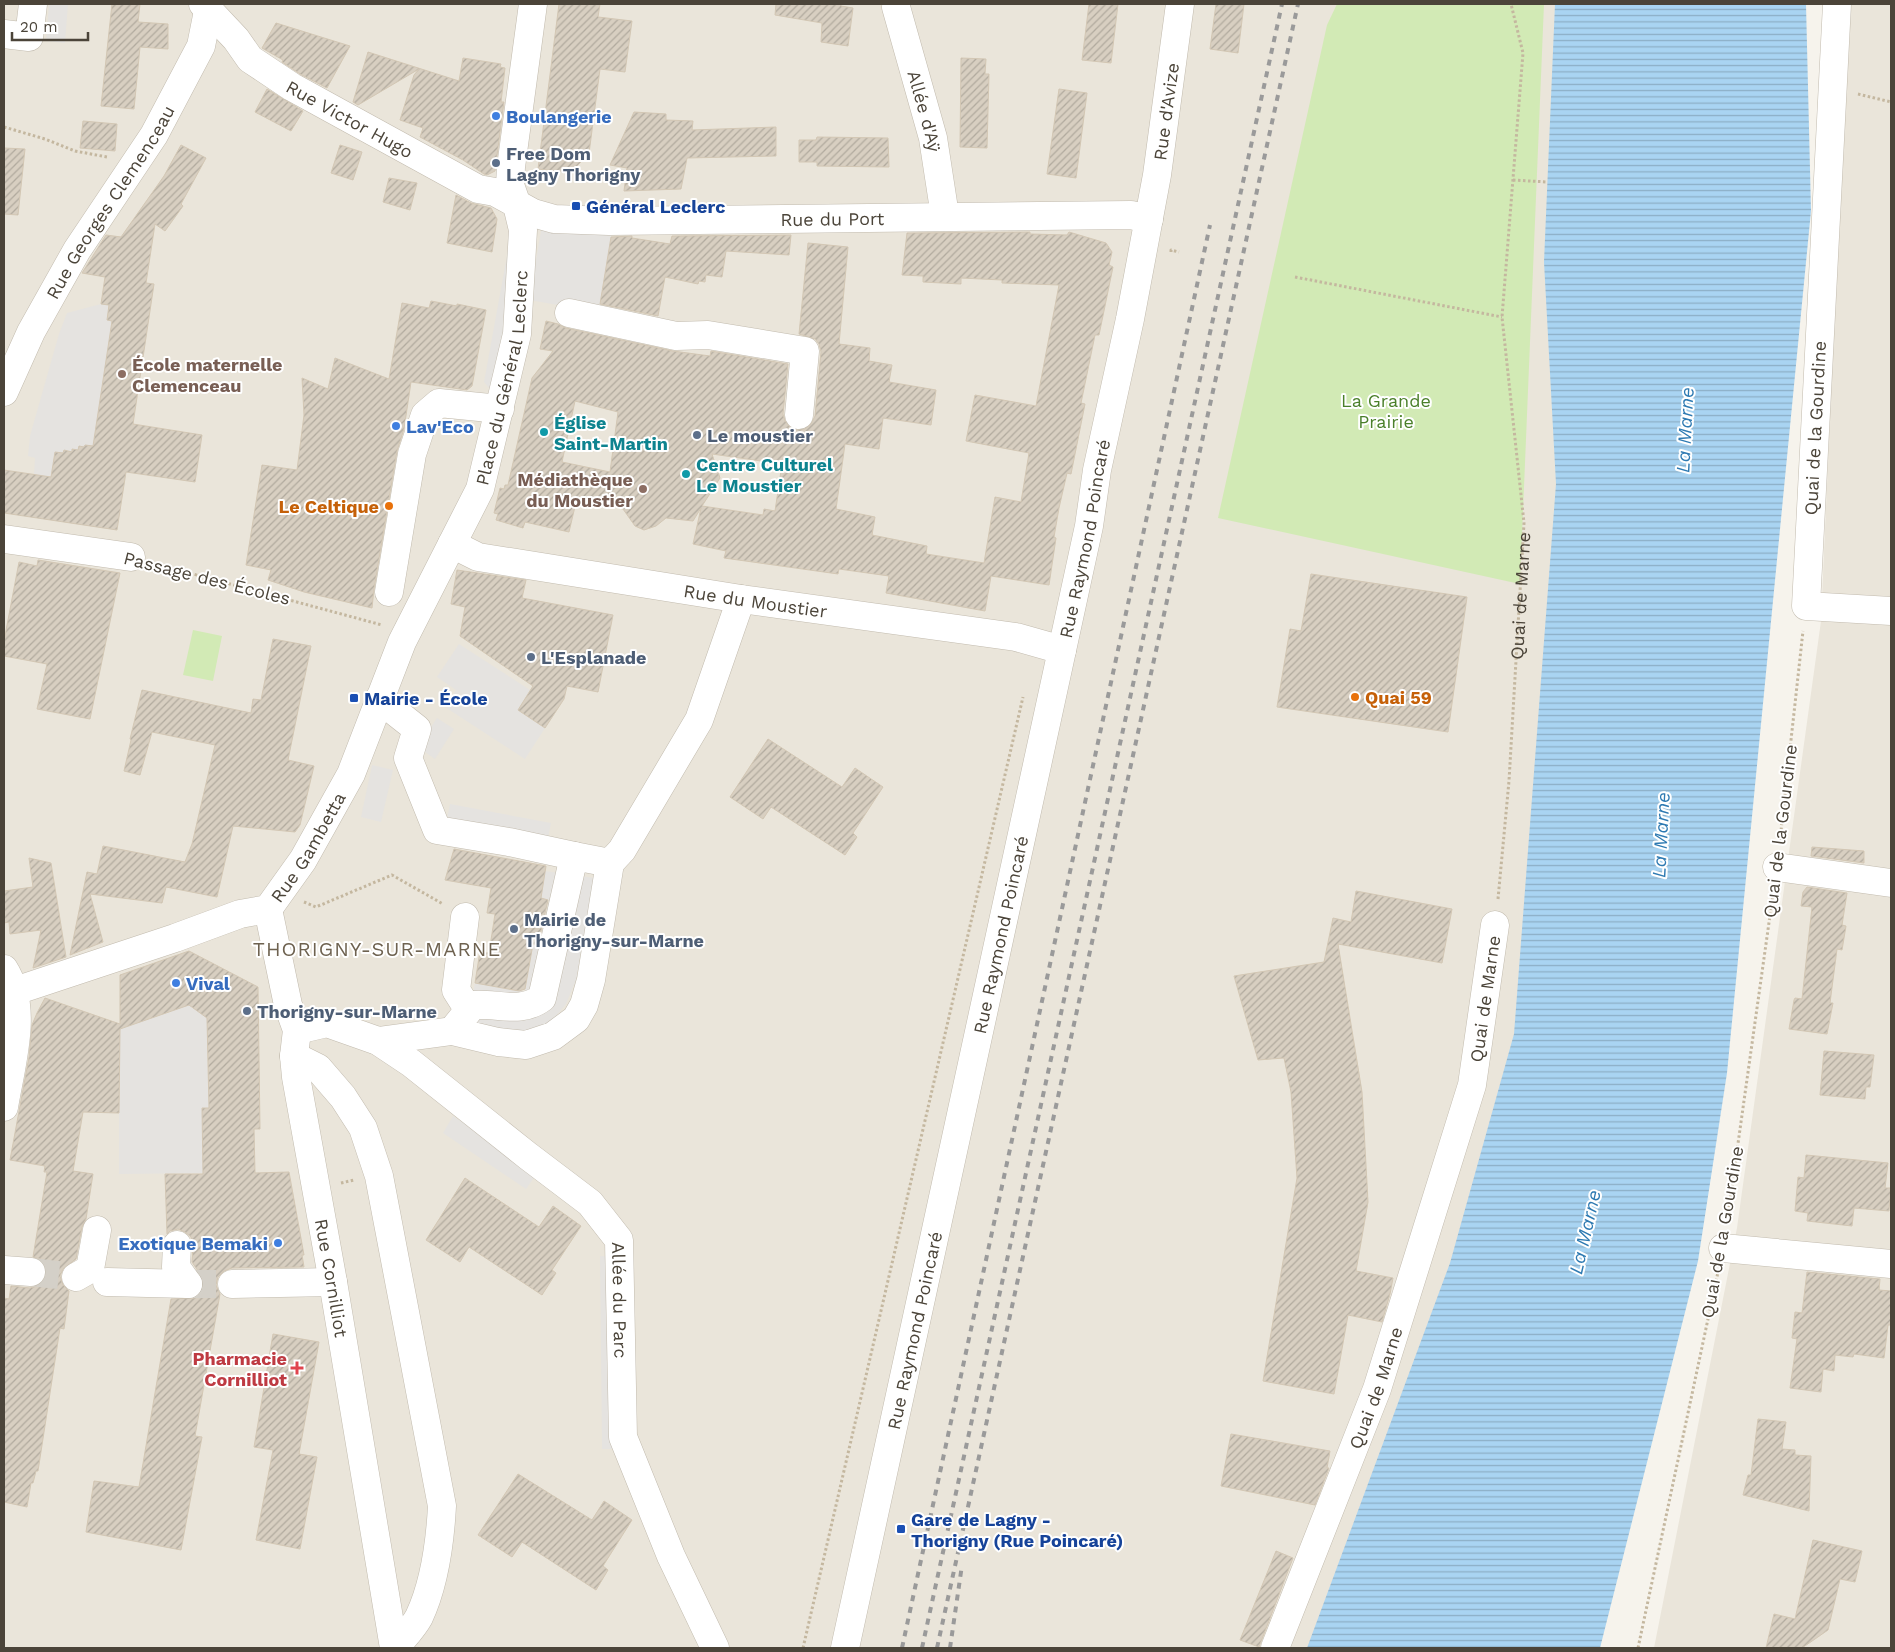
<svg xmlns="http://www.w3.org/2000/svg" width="1895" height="1652" viewBox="0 0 1895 1652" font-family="'Work Sans',sans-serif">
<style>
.residential{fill:#eae5da}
.park{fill:#d2eab5}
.parking{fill:#e5e3e0}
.water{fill:url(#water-rules)}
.building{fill:url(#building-hatch);stroke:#d3c7b4;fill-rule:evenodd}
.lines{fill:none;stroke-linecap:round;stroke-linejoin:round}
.minor-tunnel{stroke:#d4d0c8;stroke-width:28;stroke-dasharray:28 14;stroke-linecap:butt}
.minor-casing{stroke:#c2bbae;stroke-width:29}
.path{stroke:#c4b79f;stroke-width:3;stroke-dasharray:2.5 2.5;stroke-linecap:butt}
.minor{stroke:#fff;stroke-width:28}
.rail{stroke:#9a9a9a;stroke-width:4;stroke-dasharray:6 6;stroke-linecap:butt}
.shop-dot{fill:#3f7fe0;stroke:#fff;stroke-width:2}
.service-dot{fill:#5c6f8a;stroke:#fff;stroke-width:2}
.transit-dot{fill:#1a4fb4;stroke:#fff;stroke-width:2}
.education-dot{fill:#8d6e63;stroke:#fff;stroke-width:2}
.culture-dot{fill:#0f9aa8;stroke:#fff;stroke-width:2}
.food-dot{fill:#e8710a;stroke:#fff;stroke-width:2}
.health-dot{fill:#e0444e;stroke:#fff;stroke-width:2}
.labels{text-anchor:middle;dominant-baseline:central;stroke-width:4;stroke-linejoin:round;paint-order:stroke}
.street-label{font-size:18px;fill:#4b4439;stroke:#fff}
.shop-label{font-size:18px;font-weight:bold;fill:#366cbe;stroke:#fff;text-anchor:start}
.service-label{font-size:18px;font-weight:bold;fill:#4e5e75;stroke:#fff;text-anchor:start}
.transit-label{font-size:18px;font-weight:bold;fill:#164399;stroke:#fff;text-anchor:start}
.education-label{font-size:18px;font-weight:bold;fill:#785e54;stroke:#fff;text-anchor:start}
.park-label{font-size:18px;fill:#4a7f2a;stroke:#fff}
.culture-label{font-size:18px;font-weight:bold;fill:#0d838f;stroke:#fff;text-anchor:start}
.food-label{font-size:18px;font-weight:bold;fill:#c56008;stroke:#fff;text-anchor:end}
.health-label{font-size:18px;font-weight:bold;fill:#be3a42;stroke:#fff;text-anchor:end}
.water-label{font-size:19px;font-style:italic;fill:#2e7ab2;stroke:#fff}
.quarter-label{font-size:20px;letter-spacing:1px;fill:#6e6250;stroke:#fff}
</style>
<defs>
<pattern id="water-rules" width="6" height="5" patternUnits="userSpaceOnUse" patternTransform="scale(1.25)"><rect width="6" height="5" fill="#a9d4f2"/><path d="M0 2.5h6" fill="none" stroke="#8caec5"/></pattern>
<pattern id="building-hatch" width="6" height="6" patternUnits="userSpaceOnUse" patternTransform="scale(1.25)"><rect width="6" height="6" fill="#d8cfc1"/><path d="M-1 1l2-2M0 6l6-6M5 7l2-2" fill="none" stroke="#b1aa9e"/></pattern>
</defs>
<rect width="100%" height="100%" fill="#f6f3ec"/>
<g class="residential">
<polygon points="4,4 1710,4 1490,1648 4,1648"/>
<polygon points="1848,4 1891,4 1891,1648 1654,1648 1737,1228 1821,621"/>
</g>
<g class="park">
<polygon points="1337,4 1544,4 1520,584 1218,518 1327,25"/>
<polygon points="193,630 222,636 213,681 183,675"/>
</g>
<g class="parking">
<polygon points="49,4 68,4 65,43 46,41"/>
<polygon points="542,225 612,234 599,312 529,300"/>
<polygon points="508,250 523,264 493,393 484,382"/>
<polygon points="101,304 109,305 107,320 112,321 93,446 85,445 84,447 78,450 72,449 72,452 64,450 63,453 55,452 51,477 34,474 35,458 28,456 30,436 59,334 67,313"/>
<polygon points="459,644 530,690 518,710 545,728 525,759 445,707 456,690 437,677"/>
<polygon points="437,718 454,729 435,759 418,747"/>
<polygon points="372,765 393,770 381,822 361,817"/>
<polygon points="450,804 551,823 547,843 446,823"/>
<polygon points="545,871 594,878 576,980 566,1004 556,1016 546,1024 521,1032 467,1026 475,983 525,992 533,944 545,946 553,901 541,898"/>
<polygon points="189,1005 211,1021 207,1027 208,1089 214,1089 209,1173 119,1174 119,1029"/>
<polygon points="453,1116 538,1172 526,1189 443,1133"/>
<polygon points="600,1256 617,1257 621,1449 602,1449"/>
</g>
<polygon class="water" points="1555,4 1806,4 1811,211 1727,1073 1698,1261 1600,1648 1307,1648 1450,1263 1514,1034 1556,484 1544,262"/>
<g class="building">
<polygon points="112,4 140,4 138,22 168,24 168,49 140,47 134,109 101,106"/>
<polygon points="559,4 600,4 598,17 632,21 625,72 600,69 588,161 583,160 570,173 538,169"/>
<polygon points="776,4 841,4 841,6 853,8 848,46 821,42 822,23 775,15"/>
<polygon points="1089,4 1118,4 1111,63 1082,60"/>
<polygon points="1216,4 1244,4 1238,53 1210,49"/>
<polygon points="276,23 350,46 327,88 300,74 282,62 283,60 262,48"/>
<polygon points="368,52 459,81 463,58 501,64 500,67 505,68 501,102 504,102 495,171 487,175 484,174 463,160 420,137 423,128 400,120 414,75 419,69 358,105 353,102"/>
<polygon points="961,58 986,59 985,74 989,74 987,148 960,147"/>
<polygon points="267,89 303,111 291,131 255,112"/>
<polygon points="1059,89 1087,93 1076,178 1047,174"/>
<polygon points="634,112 666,114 666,120 693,121 692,130 776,127 776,156 687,158 681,189 624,191 627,168 610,165"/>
<polygon points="83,121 117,124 115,151 80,148"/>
<polygon points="817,137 888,138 889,167 817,166 817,162 799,162 799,140 816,140"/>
<polygon points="181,145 206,158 181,204 183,206 165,231 155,224 146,283 154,284 133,424 202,435 195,482 126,472 117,530 4,513 4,470 51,477 55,452 63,453 64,450 72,452 72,449 78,450 79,446 84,447 85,445 93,446 112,321 107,320 109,305 101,304 105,277 82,273 106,235 121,237 164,176"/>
<polygon points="340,145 362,152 353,180 331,173"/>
<polygon points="4,148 25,149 18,215 4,214"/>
<polygon points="389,178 417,183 410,210 383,202"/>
<polygon points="456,195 471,203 491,208 497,219 492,252 447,243"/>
<path d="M 1030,232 L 1030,234 L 1067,235 L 1069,232 L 1106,243 L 1112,252 L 1109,265 L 1113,267 L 1099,335 L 1095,335 L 1081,403 L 1085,404 L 1071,474 L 1067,473 L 1059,508 L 1054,537 L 1056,538 L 1049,585 L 991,576 L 985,611 L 886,593 L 889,576 L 839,569 L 838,574 L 724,558 L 726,551 L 693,544 L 701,508 L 693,521 L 666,518 L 656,526 L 644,530 L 635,526 L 623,509 L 577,498 L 569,532 L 525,522 L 523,528 L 496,520 L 498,514 L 494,513 L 500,488 L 504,489 L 505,485 L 508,485 L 532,378 L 553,351 L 540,349 L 546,321 L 558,324 L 566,328 L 673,351 L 710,356 L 711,351 L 788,364 L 783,414 L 785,421 L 790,427 L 797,430 L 805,429 L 811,424 L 815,416 L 821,352 L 819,344 L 815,339 L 799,334 L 808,243 L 848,247 L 839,344 L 870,348 L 869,361 L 892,365 L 889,382 L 936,390 L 931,425 L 883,418 L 879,449 L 845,444 L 836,509 L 875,517 L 872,535 L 927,546 L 926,554 L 984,563 L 995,497 L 1021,502 L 1029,453 L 966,441 L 975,395 L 1036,406 L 1059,285 L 1002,283 L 1002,280 L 961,278 L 961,284 L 923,282 L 923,276 L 902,275 L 907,233 ZM 575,401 L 618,412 L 610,472 L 562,462 ZM 712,454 L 782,464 L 775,511 L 764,509 L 763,515 L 702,506 L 720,478 Z"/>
<polygon points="791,235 789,255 726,251 722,277 706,275 705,282 699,281 698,284 665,277 658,316 600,304 611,237 632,236 632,238 670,244 672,236"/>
<polygon points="431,301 457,306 457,304 486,310 472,386 467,390 411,382 404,429 397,451 374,589 372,608 304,592 268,580 271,570 246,565 262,465 297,470 304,415 302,378 328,389 335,358 389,379 402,303 429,308"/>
<polygon points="38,560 120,573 90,719 37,709 47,664 4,656 4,641 19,562 37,566"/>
<polygon points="457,570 526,580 522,598 613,615 598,692 567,686 564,699 545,728 518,710 533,686 460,636 465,607 451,604"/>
<polygon points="1311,574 1467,597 1448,732 1277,707 1290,629 1301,631"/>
<polygon points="273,639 311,646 288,760 314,766 300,825 295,832 233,826 217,897 166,887 162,903 90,894 103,942 70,955 87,872 97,874 103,846 185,862 192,844 215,745 152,732 140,775 124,771 131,740 130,739 142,690 251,713 253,699 261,700"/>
<polygon points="768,739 842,787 855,768 883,787 853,833 857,837 845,855 771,807 763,819 730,797"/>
<polygon points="1812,847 1864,851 1864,863 1811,856"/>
<polygon points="454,849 546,866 541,898 548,900 538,945 533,944 525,989 519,991 475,983 480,951 489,953 495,914 487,913 491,888 445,880"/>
<polygon points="29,858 51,863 66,957 33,968 41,930 10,934 9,922 4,923 4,891 33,887"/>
<polygon points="1807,887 1847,893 1842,925 1846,926 1842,950 1837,949 1830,1003 1833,1003 1827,1034 1789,1029 1794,1000 1795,998 1802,999 1812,907 1801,906 1803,892"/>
<polygon points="1356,891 1452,909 1442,963 1338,944 1362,1092 1368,1202 1356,1271 1393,1278 1390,1294 1382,1322 1348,1315 1334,1394 1263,1381 1297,1178 1291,1092 1284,1058 1258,1060 1234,976 1324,962 1333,918 1351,922"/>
<polygon points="189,951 258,987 260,1129 254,1129 255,1173 289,1172 304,1255 302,1255 304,1267 232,1268 224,1271 218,1277 216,1285 220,1294 195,1436 202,1437 181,1550 86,1532 94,1481 139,1487 171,1299 195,1298 201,1293 204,1285 202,1277 192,1262 193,1246 191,1237 185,1232 178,1229 170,1231 167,1234 165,1174 203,1174 202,1108 209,1108 207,1018 189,1005 120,1029 119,1113 83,1112 73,1171 93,1174 86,1219 82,1227 76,1259 63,1269 60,1276 63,1285 69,1291 64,1329 60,1328 38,1471 36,1471 33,1483 31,1483 27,1507 4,1502 4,1298 9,1299 11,1286 30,1288 37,1286 44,1281 46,1274 45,1265 40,1259 33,1257 47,1172 44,1172 45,1166 10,1160 29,1057 32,1025 37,1013 45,998 120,1024 120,975"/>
<polygon points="1824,1051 1874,1055 1870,1087 1866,1087 1865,1099 1820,1095"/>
<polygon points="1806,1155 1888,1163 1885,1188 1891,1188 1889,1211 1854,1208 1852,1226 1807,1221 1808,1213 1795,1211 1798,1177 1804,1178"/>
<polygon points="465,1178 539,1227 553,1206 581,1226 552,1270 556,1273 542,1295 469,1247 460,1262 426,1240"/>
<polygon points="1807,1272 1880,1279 1879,1290 1891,1291 1891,1325 1888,1325 1884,1358 1854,1354 1853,1357 1835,1355 1834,1371 1823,1369 1821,1392 1790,1388 1797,1339 1792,1338 1795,1312 1802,1313"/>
<polygon points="273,1334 319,1342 299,1454 317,1457 300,1549 256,1540 273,1450 254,1447"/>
<polygon points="1758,1419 1786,1422 1782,1449 1795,1450 1795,1455 1811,1456 1809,1511 1743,1495 1748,1475 1751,1475"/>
<polygon points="1231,1434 1330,1451 1327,1468 1329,1468 1315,1505 1221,1486"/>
<polygon points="518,1474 592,1520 604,1501 632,1520 603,1566 608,1570 596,1590 522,1542 512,1557 478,1535"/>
<polygon points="1813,1540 1862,1551 1855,1582 1840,1579 1828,1630 1802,1648 1766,1648 1774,1614 1795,1619"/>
<polygon points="1276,1551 1293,1558 1259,1647 1240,1640"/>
</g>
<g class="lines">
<g class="minor-tunnel">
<polyline points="31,1272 76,1277"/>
<polyline points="188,1284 232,1284"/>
</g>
<g class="minor-casing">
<g id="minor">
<path id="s2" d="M 203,4 L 236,39 L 250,59 L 292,87 L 478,189 L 495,192 L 533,213 L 554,219 L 609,221 L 1131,215 L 1149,219"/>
<polyline points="1837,4 1806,606 1891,611"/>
<path id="s3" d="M 896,7 L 933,138 L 945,216"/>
<polyline points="4,34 29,37 33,4"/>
<polyline points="569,313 676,336 708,335 805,351 799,415"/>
<path id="s4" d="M 4,392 L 31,332 L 77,250 L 154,135 L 201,46 L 208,11"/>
<polyline points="4,539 131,557"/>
<path id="s5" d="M 452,544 L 478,557 L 741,599 L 1016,637 L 1062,650"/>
<polyline points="389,592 412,454 425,415 439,403 500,409"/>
<polyline points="379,699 417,729 408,758 437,830 509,842 574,856"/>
<path d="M 610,863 L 574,856 L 542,998 C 521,1014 497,1003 473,1005 L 452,1031 L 498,1042 L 526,1045 L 553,1036 L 576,1019 L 584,1005 L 591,980 L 610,863 L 622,850 L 699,720 L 741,599"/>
<polyline points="1777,867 1891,883"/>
<path id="s6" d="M 268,909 L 288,1005 L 297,1030 L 294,1056 L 296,1077 L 333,1282 L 394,1648"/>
<polyline points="465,917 456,990 468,1009"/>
<path d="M 4,969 C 29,1008 11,1064 4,1107"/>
<path id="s7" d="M 15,991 L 175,938 L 240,914 L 268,909 L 303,860 L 351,774 L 402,642 L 480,489 L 517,334 L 523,230 L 517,205 L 510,185 L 511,167 L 533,4"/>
<path id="s8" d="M 297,1030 L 327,1023 L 378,1041 L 411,1063 L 528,1156 L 590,1203 L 619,1240 L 623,1437 L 671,1556 L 715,1648"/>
<polyline points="378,1041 452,1031"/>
<path d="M 294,1056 L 318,1068 L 343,1097 L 363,1128 L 379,1176 L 442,1506 C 440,1543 435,1583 419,1617 C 413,1628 403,1638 395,1648"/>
<polyline points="177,1245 176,1267 188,1284"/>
<polyline points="1723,1248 1891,1264"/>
<polyline points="4,1270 31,1272"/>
<polyline points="76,1277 90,1269 97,1230"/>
<polyline points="107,1282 188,1284"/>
<polyline points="232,1284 333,1282"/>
<path id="s9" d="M 845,1648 L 1089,526 L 1097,470 L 1130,319 L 1157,175 L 1180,4"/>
<path id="s10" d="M 1275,1648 L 1377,1389 L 1472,1085 L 1495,925"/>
</g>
</g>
<g class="path">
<polyline points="1858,94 1891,102"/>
<polyline points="4,127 45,139 75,151 107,157"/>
<polyline points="1513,180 1547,182"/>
<polyline points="1171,252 1171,250 1179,252"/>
<polyline points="1295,277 1502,317"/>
<polyline points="156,564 382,625"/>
<polyline points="1780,840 1803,631"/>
<path id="s1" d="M 1498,899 L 1509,781 L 1524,523 L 1502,317 L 1523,53 L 1511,4"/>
<polyline points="304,902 316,907 392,875 443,904"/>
<polyline points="341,1183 354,1180"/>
<polyline points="1727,1222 1773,894"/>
<polyline points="803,1648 1023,697"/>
<polyline points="1638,1648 1718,1272"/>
</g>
<use href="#minor" class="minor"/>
<g class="rail">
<polyline points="902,1648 1210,225"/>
<polyline points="922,1648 1282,4"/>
<polyline points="937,1648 1298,4"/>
<polyline points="950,1648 962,1565"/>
</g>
</g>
<g class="shop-dot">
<circle cx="496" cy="116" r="5"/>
<circle cx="396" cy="426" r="5"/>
<circle cx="176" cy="983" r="5"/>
<circle cx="278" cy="1243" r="5"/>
</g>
<g class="service-dot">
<circle cx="496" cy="163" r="5"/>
<circle cx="697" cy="435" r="5"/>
<circle cx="531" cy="657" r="5"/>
<circle cx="514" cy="929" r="5"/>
<circle cx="247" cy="1011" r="5"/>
</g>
<g class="transit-dot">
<rect x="571" y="201" width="10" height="10" rx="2.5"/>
<rect x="349" y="693" width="10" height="10" rx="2.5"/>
<rect x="896" y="1524" width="10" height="10" rx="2.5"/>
</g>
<g class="education-dot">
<circle cx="122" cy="374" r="5"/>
<circle cx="643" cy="489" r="5"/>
</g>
<g class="culture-dot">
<circle cx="544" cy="432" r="5"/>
<circle cx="686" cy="474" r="5"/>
</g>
<g class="food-dot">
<circle cx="389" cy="506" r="5"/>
<circle cx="1355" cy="697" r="5"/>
</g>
<path class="health-dot" d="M294.5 1360.5h5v5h5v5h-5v5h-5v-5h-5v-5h5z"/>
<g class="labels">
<g class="street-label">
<text stroke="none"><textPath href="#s3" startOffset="108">Allée d'Aÿ</textPath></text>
<text stroke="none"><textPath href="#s9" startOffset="1570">Rue d'Avize</textPath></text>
<text stroke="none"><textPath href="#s2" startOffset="189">Rue Victor Hugo</textPath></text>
<text stroke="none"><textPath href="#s4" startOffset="218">Rue Georges Clemenceau</textPath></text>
<text stroke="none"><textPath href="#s2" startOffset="696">Rue du Port</textPath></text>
<text stroke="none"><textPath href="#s7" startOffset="852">Place du Général Leclerc</textPath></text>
<text transform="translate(1815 428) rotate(-87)">Quai de la Gourdine</text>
<text stroke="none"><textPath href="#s9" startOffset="1135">Rue Raymond Poincaré</textPath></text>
<text transform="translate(207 578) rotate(14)">Passage des Écoles</text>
<text stroke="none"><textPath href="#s1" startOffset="304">Quai de Marne</textPath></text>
<text stroke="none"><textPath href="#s5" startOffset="310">Rue du Moustier</textPath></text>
<text transform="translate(1780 831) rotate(-83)">Quai de la Gourdine</text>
<text stroke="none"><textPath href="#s7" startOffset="340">Rue Gambetta</textPath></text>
<text stroke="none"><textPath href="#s9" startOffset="730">Rue Raymond Poincaré</textPath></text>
<text stroke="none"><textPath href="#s10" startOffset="684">Quai de Marne</textPath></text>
<text transform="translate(1722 1232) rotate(-80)">Quai de la Gourdine</text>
<text stroke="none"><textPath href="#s6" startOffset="376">Rue Cornilliot</textPath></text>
<text stroke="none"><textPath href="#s8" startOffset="459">Allée du Parc</textPath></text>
<text stroke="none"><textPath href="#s9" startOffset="325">Rue Raymond Poincaré</textPath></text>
<text stroke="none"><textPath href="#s10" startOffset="279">Quai de Marne</textPath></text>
</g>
<g class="shop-label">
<text x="506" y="116">Boulangerie</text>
<text x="406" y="426">Lav'Eco</text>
<text x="186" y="983">Vival</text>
<text x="268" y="1243" text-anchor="end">Exotique Bemaki</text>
</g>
<g class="service-label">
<text x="506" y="153">Free Dom<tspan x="506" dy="21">Lagny Thorigny</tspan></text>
<text x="707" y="435">Le moustier</text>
<text x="541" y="657">L'Esplanade</text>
<text x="524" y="919">Mairie de<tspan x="524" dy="21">Thorigny-sur-Marne</tspan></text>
<text x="257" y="1011">Thorigny-sur-Marne</text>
</g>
<g class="transit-label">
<text x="586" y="206">Général Leclerc</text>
<text x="364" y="698">Mairie - École</text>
<text x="911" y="1519">Gare de Lagny -<tspan x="911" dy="21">Thorigny (Rue Poincaré)</tspan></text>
</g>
<g class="education-label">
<text x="132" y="364">École maternelle<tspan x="132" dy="21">Clemenceau</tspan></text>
<text x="633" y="479" text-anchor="end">Médiathèque<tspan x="633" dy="21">du Moustier</tspan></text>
</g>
<g class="park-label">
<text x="1386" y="400">La Grande<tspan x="1386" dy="21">Prairie</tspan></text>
</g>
<g class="culture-label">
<text x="554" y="422">Église<tspan x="554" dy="21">Saint-Martin</tspan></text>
<text x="696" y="464">Centre Culturel<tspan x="696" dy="21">Le Moustier</tspan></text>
</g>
<g class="food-label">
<text x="379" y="506">Le Celtique</text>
<text x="1365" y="697" text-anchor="start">Quai 59</text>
</g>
<g class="health-label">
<text x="287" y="1358">Pharmacie<tspan x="287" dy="21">Cornilliot</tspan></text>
</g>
<g class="water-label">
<text transform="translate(1685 430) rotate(-87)">La Marne</text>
<text transform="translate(1661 835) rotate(-87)">La Marne</text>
<text transform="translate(1585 1232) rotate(-77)">La Marne</text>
</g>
<g class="quarter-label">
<text x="377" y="949">THORIGNY-SUR-MARNE</text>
</g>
</g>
<rect width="1895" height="1652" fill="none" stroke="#4b4439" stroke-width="10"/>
<path d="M12 32v8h76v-8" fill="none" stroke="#4b4439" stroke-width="2.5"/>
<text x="20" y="32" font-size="15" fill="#4b4439" stroke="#ffffff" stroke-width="4" paint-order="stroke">20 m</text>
</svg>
